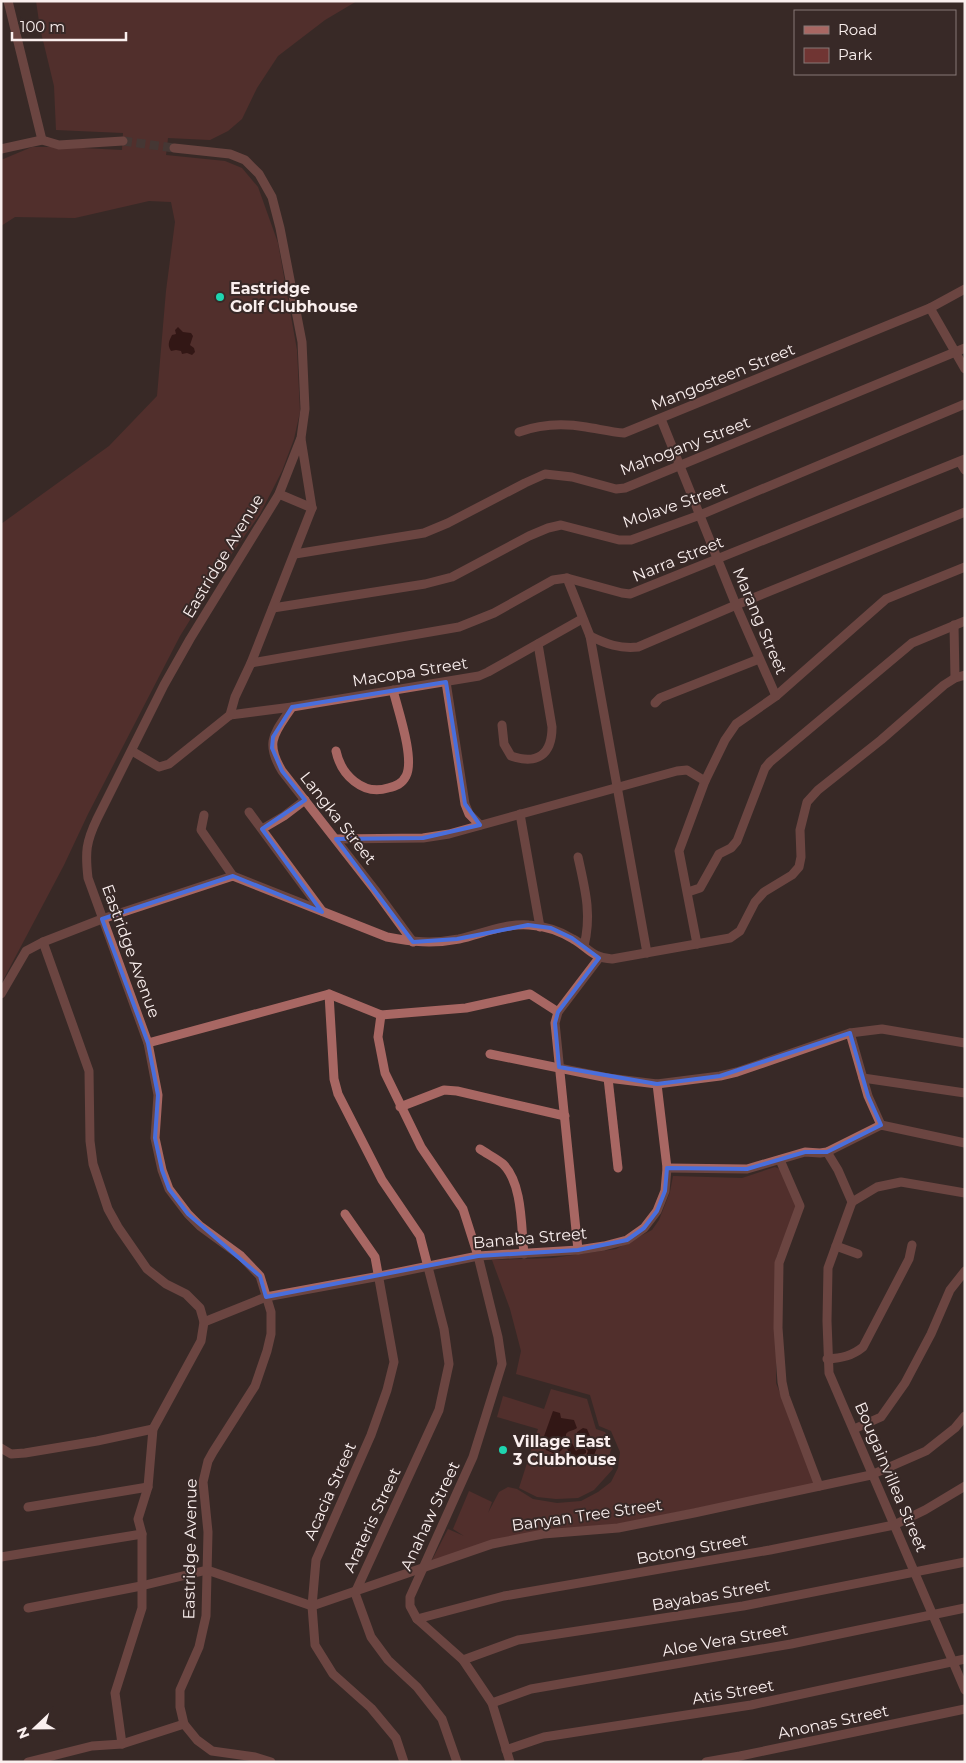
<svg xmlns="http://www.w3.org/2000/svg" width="966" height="1763" viewBox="0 0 966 1763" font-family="Montserrat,sans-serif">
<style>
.green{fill:#703533}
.water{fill:#2c0002}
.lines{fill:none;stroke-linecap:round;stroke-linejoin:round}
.minor-tunnel{stroke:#554745;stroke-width:9;stroke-dasharray:9 4.5;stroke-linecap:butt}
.minor{stroke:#a86763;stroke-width:9}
.marked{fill:none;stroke:#496edc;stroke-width:4;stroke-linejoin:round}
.poi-dot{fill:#1fd5b0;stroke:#382927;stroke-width:2}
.labels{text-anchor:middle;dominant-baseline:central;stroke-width:4;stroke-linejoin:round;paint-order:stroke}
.poi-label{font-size:16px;font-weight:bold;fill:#faefee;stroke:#382927;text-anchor:start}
.street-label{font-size:16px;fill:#faefee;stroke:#382927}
</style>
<rect width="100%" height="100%" fill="#382927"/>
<g class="green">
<polygon points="36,1 357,1 325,20 278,56 257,88 242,119 228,131 210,140 168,138 166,155 225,161 242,168 258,187 278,243 297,350 300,412 294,439 282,471 260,514 226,562 180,636 88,814 64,865 1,984 1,524 109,446 157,396 166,291 175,222 171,202 149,201 75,218 15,217 1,226 1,160 32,147 62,147 122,150 123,133 56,130 54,86 40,28"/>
<polygon points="775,1167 780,1169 797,1206 776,1258 776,1383 816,1484 618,1524 543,1530 431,1562 448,1529 464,1536 453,1529 469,1491 492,1502 488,1513 499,1492 508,1487 517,1489 533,1499 557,1503 581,1501 598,1492 611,1482 618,1468 620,1452 611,1431 599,1426 590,1395 516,1374 521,1351 510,1309 492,1260 552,1258 616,1249 652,1230 659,1220 670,1192 673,1176 742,1178"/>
<polygon points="551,1389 587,1399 596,1429 605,1432 612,1447 610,1453 613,1460 610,1462 613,1469 594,1490 578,1498 556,1499 537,1497 519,1488 538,1429 497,1417 503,1396 544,1409"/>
</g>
<g class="water">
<path d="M 178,327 L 183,332 L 191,333 L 193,336 L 190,345 L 194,348 L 195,352 L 192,355 L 187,353 L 182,354 L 181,351 L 176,350 L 171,351 C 167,345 169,341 172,335 L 176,334 L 175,330 Z"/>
<path d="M 553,1411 L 560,1413 L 561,1418 L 574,1420 L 577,1428 C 573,1431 569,1430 566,1434 L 566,1438 L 569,1441 L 561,1451 L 555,1454 L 546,1450 L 544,1445 L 547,1444 L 547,1442 L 551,1439 L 543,1439 Z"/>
<path d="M 583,1428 L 587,1429 L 590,1436 C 588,1444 584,1445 577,1447 L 575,1443 L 577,1432 Z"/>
<polygon points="571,1441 576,1451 581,1447 586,1450 586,1453 582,1455 583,1457 576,1460 572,1457 568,1458 565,1455 568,1451 566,1446"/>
<polygon points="588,1443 593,1443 597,1448 594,1455 590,1454 594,1458 593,1461 590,1463 585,1459 588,1451 585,1447"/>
</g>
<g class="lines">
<polyline class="minor-tunnel" points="123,141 174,148"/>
<g class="minor">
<polyline points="8,1 42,140"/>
<path d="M 174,148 L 230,154 L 245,160 L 259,174 L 272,197 L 280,228 L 302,342 L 305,409 L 301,438 L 279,494 L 190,639 L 164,685 L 97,819 C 86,842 85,852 88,878 L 148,1043 L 158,1095 L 155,1138 L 162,1170 L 169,1189 L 188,1214 L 200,1226 L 241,1256 L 260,1276 L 271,1312 L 271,1334 L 267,1351 L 255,1386 L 213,1452 L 208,1461 L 203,1482 L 208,1532 L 206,1616 L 199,1647 L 180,1690 L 180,1707 L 184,1724 L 197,1740 L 212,1751 L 255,1757 L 271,1762"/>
<polyline points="1,149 42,140 59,145 123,141"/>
<polyline points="930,308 965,369"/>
<polyline points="661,419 736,605 776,696"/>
<path d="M 519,432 C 541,424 563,423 586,427 C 599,429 611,432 624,433 L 930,308 L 965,289"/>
<polyline points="301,439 312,508"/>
<polyline points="960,462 965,470"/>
<polyline points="279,494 312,508"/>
<polyline points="295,554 424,533 448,523 525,483 545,474 572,477 616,489 625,488 965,348"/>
<polyline points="567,578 590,636 647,953"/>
<polyline points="273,608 425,584 452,577 529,536 548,528 561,525 619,540 631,540 700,515 965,404"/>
<polyline points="954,625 955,678"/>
<path d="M 590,636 C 606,644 620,649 638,647 L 736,605 L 965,512"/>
<polyline points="251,663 459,627 494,613 553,580 567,578 622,593 630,594 965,459"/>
<polyline points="446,682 465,804 469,814 480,825"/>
<polyline points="655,703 660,698 759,659"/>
<path d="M 292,707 C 275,733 264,741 282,771 L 375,890 L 413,942"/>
<polyline points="230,715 292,707 479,676 488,672 582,619"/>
<polyline points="230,715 235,697 251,663 312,508"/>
<path d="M 502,725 L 504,744 L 511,756 C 537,765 552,755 552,727 L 538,644"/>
<polyline points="132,751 159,767 169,764 230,715"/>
<path d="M 336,751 C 341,775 363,796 388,788 C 396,786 402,784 406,776 C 415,759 398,710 393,690"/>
<polyline points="249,812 322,911"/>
<polyline points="520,814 540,927"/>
<polyline points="204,815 201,830 233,876"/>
<polyline points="262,829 284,816 305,800"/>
<polyline points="336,839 423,838 449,834 677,771 687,770 705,781"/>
<path d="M 578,857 C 585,889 592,914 584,946"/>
<polyline points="688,892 700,888 719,854 731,848 737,841 765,768 770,762 912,643 965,621"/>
<polyline points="43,942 89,1071 90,1141 93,1164 108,1209 118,1227 147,1269 166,1284 186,1294 200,1308 204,1322 201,1341 153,1429 148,1487 138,1519 142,1534 142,1608 115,1693 122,1744"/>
<polyline points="697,944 679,851 705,781 725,740 736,724 776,696 886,599 965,567"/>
<path d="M 1,994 L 26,951 L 43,942 L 102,919 L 233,876 L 387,937 C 412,942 433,944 459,939 C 481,934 506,923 529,925 C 545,926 560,931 573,939 C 589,948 592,958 612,959 L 730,938 L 740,931 L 755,902 L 764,892 L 792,875 L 799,867 L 801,857 L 800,830 L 807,802 L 818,790 L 881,740 L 944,685 L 955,678 L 965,675"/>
<polyline points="329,994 334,1079 338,1094 382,1180 420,1236 444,1329 449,1364 439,1410 355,1593 371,1637 388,1660 417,1687 442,1719 457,1762"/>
<polyline points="381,1015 378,1037 385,1073 421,1147 463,1209 478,1256 498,1337 502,1364 473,1457 410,1597 410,1606 417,1619 463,1660 492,1703 510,1762"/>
<polyline points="850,1033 868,1096 881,1125"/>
<polyline points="148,1043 329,994 381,1015 466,1008 530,994 558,1012"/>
<polyline points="490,1054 608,1078 657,1084 720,1076 737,1072 850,1033 882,1029 965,1043"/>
<polyline points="608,1078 618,1168"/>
<polyline points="863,1078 965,1093"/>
<polyline points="400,1107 444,1090 457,1091 565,1116"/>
<path d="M 480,1149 C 487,1154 496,1158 503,1164 C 523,1184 521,1227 524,1254"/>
<polyline points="827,1152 838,1170 852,1202 828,1268 827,1321 829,1373 965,1690"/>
<polyline points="780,1160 800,1206 779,1263 778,1328 782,1382 785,1396 819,1486"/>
<polyline points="667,1168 747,1169 805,1152 820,1153 827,1152 881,1125 965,1143"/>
<polyline points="852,1202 877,1187 901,1182 965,1193"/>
<polyline points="345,1214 375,1257 394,1362 387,1390 371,1435 316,1560 312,1606 315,1645 333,1674 371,1708 396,1738 404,1762"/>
<polyline points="836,1246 858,1254"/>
<polyline points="578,1250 555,1023 558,1012 599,958"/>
<polyline points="204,1322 266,1297 380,1276 478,1256 578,1250 604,1246 627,1240 644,1228 657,1211 665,1191 667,1168 657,1084"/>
<path d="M 827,1359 C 842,1358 852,1356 863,1347 L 909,1259 L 912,1245"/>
<polyline points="854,1429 881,1417 905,1383 931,1334 950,1290 965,1271"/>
<polyline points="1,1448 11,1454 25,1453 97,1441 153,1429"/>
<polyline points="28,1507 148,1487"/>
<polyline points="1,1557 142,1534"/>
<polyline points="207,1570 312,1606 492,1544 543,1534 618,1528 694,1513 871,1475 926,1451 955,1428 965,1416"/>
<polyline points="28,1608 141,1586 207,1570"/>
<polyline points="417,1619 504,1596 770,1550 894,1525 925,1510 965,1486"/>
<polyline points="463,1660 518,1640 743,1606 965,1562"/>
<polyline points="492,1703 531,1689 791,1644 965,1608"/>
<polyline points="506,1750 544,1737 751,1705 965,1659"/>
<polyline points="28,1762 92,1746 122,1744 184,1724"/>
<polyline points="706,1762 740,1756 965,1709"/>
</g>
</g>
<path d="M0 0H966V1763H0ZM 446,682 L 465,804 L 480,825 L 423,838 L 336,839 L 413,942 L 457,939 L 528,925 L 551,928 L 572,938 L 599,958 L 558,1012 L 555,1023 L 559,1067 L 657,1084 L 720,1076 L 850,1033 L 868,1096 L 881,1125 L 827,1152 L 805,1152 L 747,1169 L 667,1168 L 665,1191 L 657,1211 L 644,1228 L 627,1240 L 578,1250 L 478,1256 L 266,1297 L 260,1276 L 188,1214 L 169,1189 L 162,1170 L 155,1138 L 158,1095 L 148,1043 L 102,919 L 233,876 L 322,912 L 262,829 L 305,800 L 282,771 L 272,748 L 273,737 L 292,707 Z" fill="#382927" fill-opacity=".55" fill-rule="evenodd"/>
<path class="marked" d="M 446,682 L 465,804 L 480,825 L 423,838 L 336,839 L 413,942 L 457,939 L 528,925 L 551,928 L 572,938 L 599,958 L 558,1012 L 555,1023 L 559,1067 L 657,1084 L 720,1076 L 850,1033 L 868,1096 L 881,1125 L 827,1152 L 805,1152 L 747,1169 L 667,1168 L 665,1191 L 657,1211 L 644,1228 L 627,1240 L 578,1250 L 478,1256 L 266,1297 L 260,1276 L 188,1214 L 169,1189 L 162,1170 L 155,1138 L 158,1095 L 148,1043 L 102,919 L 233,876 L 322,912 L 262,829 L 305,800 L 282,771 L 272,748 L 273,737 L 292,707 Z"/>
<g class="poi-dot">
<circle cx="220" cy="297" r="5"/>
<circle cx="503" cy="1450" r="5"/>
</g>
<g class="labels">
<g class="poi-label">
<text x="230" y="288">Eastridge<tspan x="230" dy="18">Golf Clubhouse</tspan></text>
<text x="513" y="1441">Village East<tspan x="513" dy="18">3 Clubhouse</tspan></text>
</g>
<g class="street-label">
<text transform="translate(723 377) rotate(-22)">Mangosteen Street</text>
<text transform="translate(685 446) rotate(-21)">Mahogany Street</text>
<text transform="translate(675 505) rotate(-19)">Molave Street</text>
<text transform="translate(223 556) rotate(-59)">Eastridge Avenue</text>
<text transform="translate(678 559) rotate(-22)">Narra Street</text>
<text transform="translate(760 621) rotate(67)">Marang Street</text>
<text transform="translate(410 672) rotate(-9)">Macopa Street</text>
<text transform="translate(338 818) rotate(52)">Langka Street</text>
<text transform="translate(131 951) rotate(70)">Eastridge Avenue</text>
<text transform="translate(530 1238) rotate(-5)">Banaba Street</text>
<text transform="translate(891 1477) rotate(67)">Bougainvillea Street</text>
<text transform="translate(330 1491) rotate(-66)">Acacia Street</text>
<text transform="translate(587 1515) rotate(-8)">Banyan Tree Street</text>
<text transform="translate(430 1516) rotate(-65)">Anahaw Street</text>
<text transform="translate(372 1520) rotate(-65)">Arateris Street</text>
<text transform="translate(190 1549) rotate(-89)">Eastridge Avenue</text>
<text transform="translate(692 1549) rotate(-10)">Botong Street</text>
<text transform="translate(711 1595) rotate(-10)">Bayabas Street</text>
<text transform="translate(725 1640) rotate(-10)">Aloe Vera Street</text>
<text transform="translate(733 1692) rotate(-10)">Atis Street</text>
<text transform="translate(833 1722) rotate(-12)">Anonas Street</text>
</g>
</g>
<rect width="966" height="1763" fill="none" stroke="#faefee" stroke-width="5"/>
<rect x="794" y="10" width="162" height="65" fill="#382927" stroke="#867877"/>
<rect x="804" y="26" width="25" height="8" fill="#a86763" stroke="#867877"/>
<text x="838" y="35" font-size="15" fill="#faefee">Road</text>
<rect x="804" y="48" width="25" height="15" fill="#703533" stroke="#867877"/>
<text x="838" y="60" font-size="15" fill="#faefee">Park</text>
<g transform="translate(35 1728) rotate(248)" stroke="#382927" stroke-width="4" paint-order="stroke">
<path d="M0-4L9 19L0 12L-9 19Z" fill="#faefee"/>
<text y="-8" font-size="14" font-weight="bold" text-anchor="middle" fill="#faefee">N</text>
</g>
<path d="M12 32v8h114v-8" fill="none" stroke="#faefee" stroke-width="2.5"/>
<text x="20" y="32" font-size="15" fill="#faefee" stroke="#382927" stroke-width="4" paint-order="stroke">100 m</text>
</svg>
